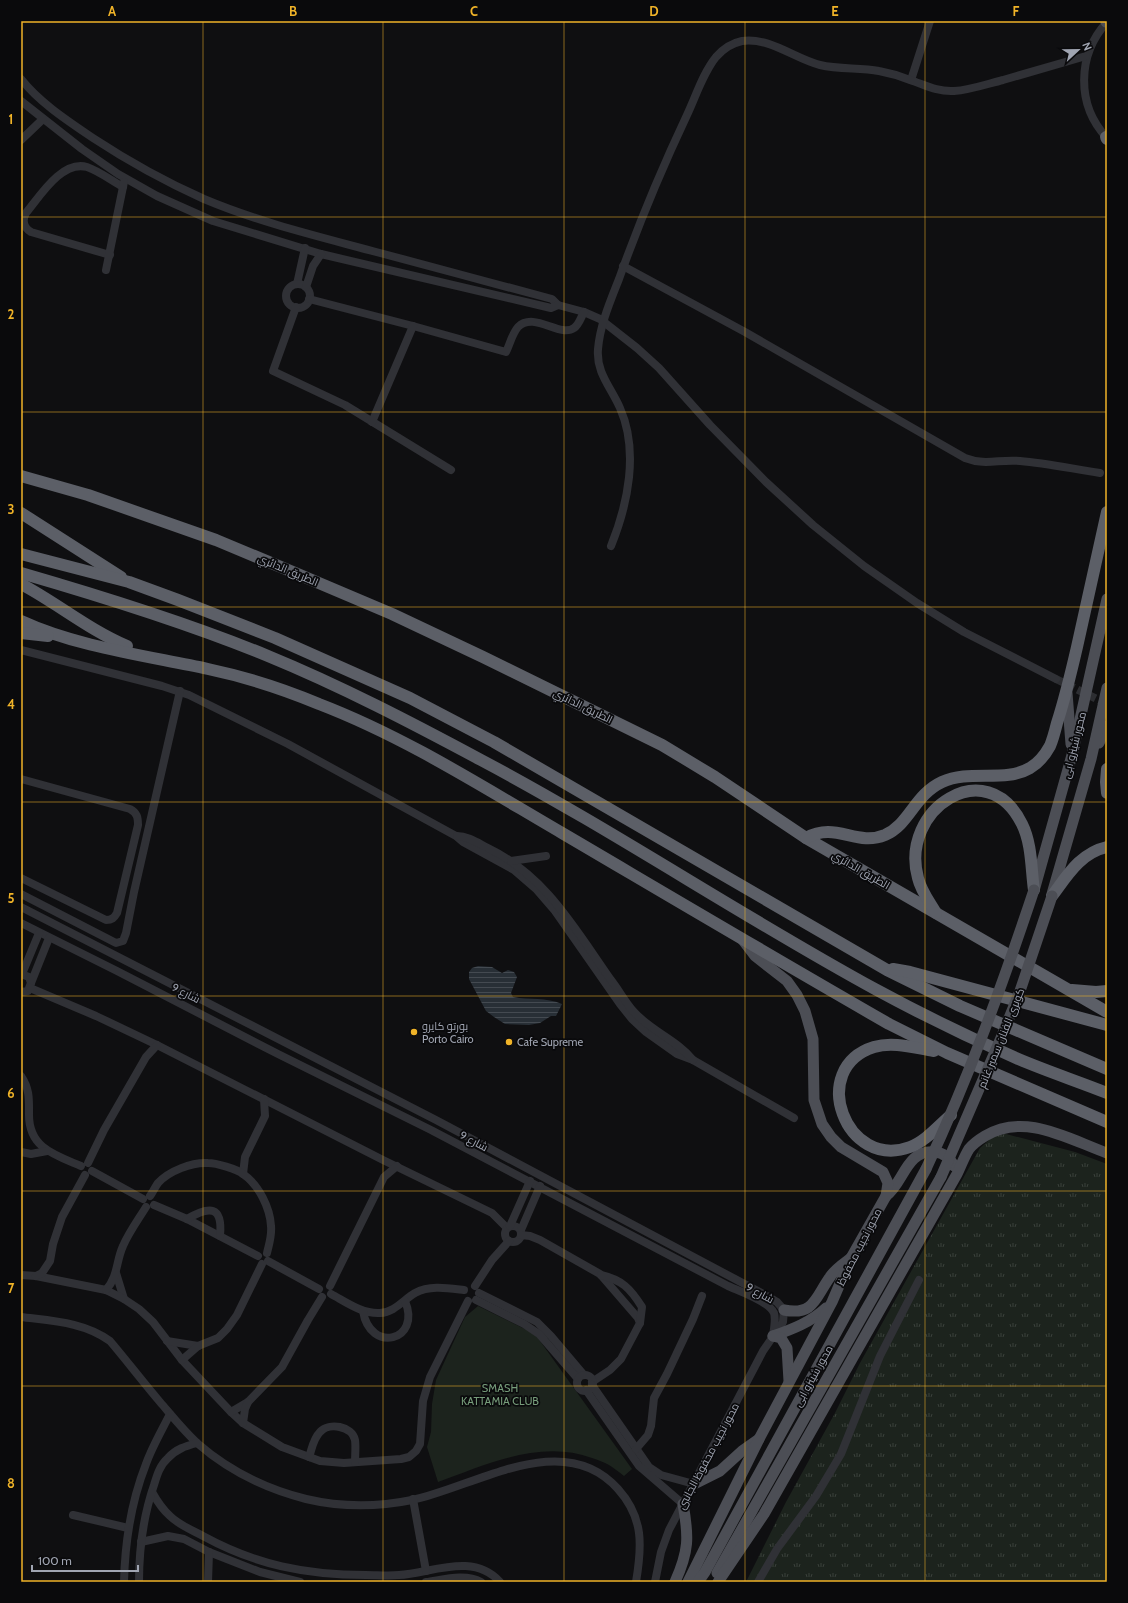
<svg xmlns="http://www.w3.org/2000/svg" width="1128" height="1603" viewBox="0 0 1128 1603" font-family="Cabin,Cairo,sans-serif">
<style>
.grass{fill:url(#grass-tufts)}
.park{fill:#1c231d}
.water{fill:url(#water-rules)}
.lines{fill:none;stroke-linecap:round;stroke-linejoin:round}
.minor-tunnel{stroke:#2c2d31;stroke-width:8;stroke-dasharray:8 4;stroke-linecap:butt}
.minor{stroke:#303136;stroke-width:8}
.major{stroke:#4c4e55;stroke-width:11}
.highway{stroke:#5c5f67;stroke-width:12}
.major-bridge{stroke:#4c4e55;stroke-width:11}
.grid{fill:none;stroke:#f0b328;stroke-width:1;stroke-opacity:0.55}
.poi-dot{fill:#f0b328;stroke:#0a0a0c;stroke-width:1.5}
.labels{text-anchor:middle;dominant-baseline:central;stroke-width:3.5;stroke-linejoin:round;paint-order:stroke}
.street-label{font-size:11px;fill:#a0a5b2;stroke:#0a0a0c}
.poi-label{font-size:11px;fill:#a0a5b2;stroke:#0a0a0c;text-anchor:start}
.park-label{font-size:11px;fill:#779d7b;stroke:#0a0a0c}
.neatline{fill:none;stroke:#f0b328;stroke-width:1.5}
.grid-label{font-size:13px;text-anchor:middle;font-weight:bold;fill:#f0b328}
</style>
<defs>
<pattern id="grass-tufts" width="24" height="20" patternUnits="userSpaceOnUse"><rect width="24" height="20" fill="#1c231d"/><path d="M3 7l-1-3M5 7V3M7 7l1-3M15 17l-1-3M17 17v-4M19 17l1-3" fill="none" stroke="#3a403b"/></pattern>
<pattern id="water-rules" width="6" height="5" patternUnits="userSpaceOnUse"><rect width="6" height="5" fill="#282f36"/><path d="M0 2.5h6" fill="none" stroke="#444a51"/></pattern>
</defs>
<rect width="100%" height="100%" fill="#0f0f11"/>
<polygon class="grass" points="1006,1134 1075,1152 1107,1164 1107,1582 746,1582 786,1502 835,1413 860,1363 980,1148 995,1135"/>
<path class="park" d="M 478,1306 L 535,1334 L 632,1469 L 624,1476 C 619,1472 614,1468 609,1465 C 604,1462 598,1460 592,1458 C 541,1439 487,1464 438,1482 L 427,1447 L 431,1432 L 432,1404 L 436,1380 L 465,1317 Z"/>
<path class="water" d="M 478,966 L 492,967 L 502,973 L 508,970 L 514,972 L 517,977 L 511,993 L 513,997 C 529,1000 546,997 562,1004 L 556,1016 L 551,1016 L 540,1023 L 529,1025 L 505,1024 L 494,1017 L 486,1011 L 469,979 L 469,972 L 472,968 Z"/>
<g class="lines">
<polyline class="minor-tunnel" points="1056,679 1107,704"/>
<g class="minor">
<path d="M 1107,22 C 1077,55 1076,105 1107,138"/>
<path d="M 21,79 C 40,103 68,121 93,138 C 128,161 166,182 204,199 C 261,223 321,237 380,253 C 437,268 495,284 552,299 L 558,305 L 584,312 L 600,319 L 637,348 L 659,368 L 710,425 L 766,482 L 813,525 L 864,566 L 917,603 L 964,632 L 1056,679"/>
<polyline points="911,80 930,21"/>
<polyline points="21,101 82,149 118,174 157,196 213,221 321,254 551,308 558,305"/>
<polyline points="21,140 43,119"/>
<path d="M 110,255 L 31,232 C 23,227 22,220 26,213 C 40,196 62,160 87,167 C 99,171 112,181 123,187"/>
<path d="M 623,266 L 745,332 L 965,458 C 986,466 998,459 1020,461 C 1046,463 1073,469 1100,473"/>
<polyline points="106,270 124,182"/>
<polyline points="297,284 305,248"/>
<circle cx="298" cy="296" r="12"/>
<polyline points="306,287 313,266 321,254"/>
<path d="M 309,299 L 413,326 L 506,352 C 510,344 512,334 518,327 C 534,311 560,338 574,328 C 579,325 581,317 584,312"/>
<polyline points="296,307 273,371 345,405 451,470"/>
<polyline points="372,422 413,326"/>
<path d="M 611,546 C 628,504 639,451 620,408 C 611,387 596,373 598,349 C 600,325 610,302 619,279 C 639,223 662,168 687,115 C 696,96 703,73 716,57 C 723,49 732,43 742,41 C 770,37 795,59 820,65 C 840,70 860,67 879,71 C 890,73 900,76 910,80 C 925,85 937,92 954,91 C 970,90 987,84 1003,80 C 1031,72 1059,64 1086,56"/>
<polyline points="21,650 162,686 189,695 288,744 456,836 463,842 514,870 536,889 555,911 620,1004 632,1019 646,1032 677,1054 693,1060 794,1118"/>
<path d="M 21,779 L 130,809 C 137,813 138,817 138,825 L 117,913 C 114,918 112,920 106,920 L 21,878"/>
<path d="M 457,836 C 468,836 478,843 488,848 C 546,876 575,929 611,980 C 619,990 625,1002 634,1012 C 651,1031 677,1040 693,1060"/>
<polyline points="511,861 546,856"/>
<polyline points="21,894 116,943 123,941 126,933 134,892 180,691"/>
<polyline points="21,907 436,1120 767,1296 777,1302 784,1310 783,1322 763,1351 669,1530 661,1552 655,1582"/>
<path d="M 21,923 L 117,971 L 278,1054 L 431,1130 L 728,1286 C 739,1291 769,1301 774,1313 C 776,1319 774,1329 773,1335"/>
<polyline points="21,974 29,977 31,983 28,991 21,992"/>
<polyline points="22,974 39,933"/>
<polyline points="31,983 49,938"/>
<polyline points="30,988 96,1016 157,1045 383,1160 492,1213 507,1228"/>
<path d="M 21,1076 C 30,1089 29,1100 29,1115 C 29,1148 55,1155 81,1166"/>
<polyline points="21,1152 31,1154 47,1151"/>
<polyline points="88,1163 104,1130 146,1057 157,1045"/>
<polyline points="92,1171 143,1199"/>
<polyline points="243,1174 245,1157 265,1116 264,1099"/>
<path d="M 150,1196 C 153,1192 155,1187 158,1183 C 169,1171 192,1162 208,1163 C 216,1163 237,1169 243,1174 C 259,1185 270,1208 271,1226 C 272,1236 269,1244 267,1253"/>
<polyline points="154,1205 187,1219 258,1256"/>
<path d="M 187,1219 C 209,1206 223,1205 220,1236"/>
<circle cx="513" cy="1234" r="8"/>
<polyline points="510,1226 530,1181"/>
<polyline points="521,1230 540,1186"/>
<polyline points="521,1235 530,1236 540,1240 600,1274 638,1318 640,1323 621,1359 610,1370 592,1382"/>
<polyline points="268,1261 319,1289"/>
<polyline points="116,1273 124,1299"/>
<polyline points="21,1275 36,1276 106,1290 124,1299 139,1309 153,1322 182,1360 230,1411 243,1423 282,1447 320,1461 344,1463 401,1459 409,1457 416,1451 420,1444 423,1401 430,1377 468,1301"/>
<path d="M 601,1275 C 622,1280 630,1288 642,1307 L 640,1323"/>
<polyline points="36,1276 42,1273 50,1261 53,1244 62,1217 85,1175"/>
<polyline points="330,1286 384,1177 397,1166"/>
<polyline points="475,1286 492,1260 509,1241"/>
<path d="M 106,1290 C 118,1277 116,1261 123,1246 C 129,1232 138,1220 146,1207"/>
<polyline points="479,1293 537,1322 551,1336 584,1375"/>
<path d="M 331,1294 C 346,1302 362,1314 380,1313 C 395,1312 403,1300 415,1293 C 430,1285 447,1288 464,1290"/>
<polyline points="476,1300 524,1324 539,1334 578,1379"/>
<path d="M 363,1311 C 370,1354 422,1341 405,1301"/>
<path d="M 21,1317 C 52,1321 84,1322 110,1341 C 127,1361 143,1382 160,1402 C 172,1416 183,1430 197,1443 C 228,1470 266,1489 306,1499 C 340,1507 378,1507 412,1500 C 475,1487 563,1427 618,1489 C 644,1518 642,1546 636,1582"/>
<polyline points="167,1341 198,1346"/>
<polyline points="182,1360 198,1346 218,1338 227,1329 237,1315 262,1264"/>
<circle cx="585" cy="1383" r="8"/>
<polyline points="592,1385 649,1467 661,1475 694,1484"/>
<polyline points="586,1390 639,1466 683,1504"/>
<polyline points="231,1412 248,1402 282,1367 308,1320 322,1297"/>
<polyline points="243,1423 245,1409 248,1402"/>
<polyline points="636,1449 648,1435 651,1426 654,1398 667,1374 693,1319 702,1296"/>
<path d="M 309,1457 C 312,1449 313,1439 320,1432 C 329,1422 352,1426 355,1440 C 356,1447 355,1455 355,1462"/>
<path d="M 152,1492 C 157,1501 162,1509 170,1516 C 179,1525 192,1530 203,1536 C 256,1565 306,1575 366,1575 C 377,1575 388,1576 399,1575 C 432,1573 473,1552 500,1582"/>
<polyline points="413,1499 426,1571"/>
<polyline points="73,1515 128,1528"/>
<polyline points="141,1542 168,1536 184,1539 209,1552 260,1572 300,1582"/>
<path d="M 124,1582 C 125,1541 131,1502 146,1464 C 152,1447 162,1430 170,1414"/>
<path d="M 139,1582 C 139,1549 143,1517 154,1485 C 157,1475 160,1465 168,1458 C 176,1449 186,1446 197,1443"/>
<polyline points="208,1582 209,1552"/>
<path d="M 426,1582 C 442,1580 465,1573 481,1582"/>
<polyline points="758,1582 777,1549 816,1496 841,1454 880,1356 919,1280"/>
</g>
<g class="major">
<polyline points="1106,22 1107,21"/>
<polyline points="1067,693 1071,744"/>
<polyline points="1099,743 1107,726"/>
<polyline points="1035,887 1072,755 1107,599"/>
<polyline points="1052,894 1091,759 1107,688"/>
<path d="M 886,1196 C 904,1183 906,1149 935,1152 C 944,1153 950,1158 954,1166"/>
<path d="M 784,1310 C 814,1316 815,1298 830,1277 C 835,1269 843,1264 851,1258"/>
<path d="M 773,1336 C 793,1329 811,1322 826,1308"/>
<polyline points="773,1336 781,1338 787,1348 789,1381"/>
<polyline points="694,1484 720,1471 742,1451 759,1439"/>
<polyline points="717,1573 941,1177"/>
<path d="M 675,1582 C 689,1551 689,1537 683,1504"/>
<polyline points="688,1582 759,1439 832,1302 851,1258 886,1196 888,1183 883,1172 841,1147 831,1137 822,1124 814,1100 813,1039 805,1011 797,995 787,981 755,956 742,939"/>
<polyline points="698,1582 705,1572 926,1169"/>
<path d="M 718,1582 L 764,1514 L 957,1174 C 961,1166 964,1157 969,1149 C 973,1144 980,1139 985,1136 C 1025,1112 1068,1139 1107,1153"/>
</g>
<g class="highway">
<polyline points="1106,137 1107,139"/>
<polyline points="21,476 88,495 216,540 300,575 392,614 483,657 662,745 715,777 806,838 1107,1012"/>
<polyline points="21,513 121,577"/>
<polyline points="21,554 129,582 178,600 275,638 410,698 494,742 887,970 960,1006 1107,1069"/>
<path d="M 21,573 C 104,597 188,623 268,656 C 341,686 412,723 481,760 C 615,831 741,916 875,989 C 921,1014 968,1037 1016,1058 C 1046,1071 1077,1081 1107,1093"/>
<path d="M 21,584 C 57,603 89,630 127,646"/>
<path d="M 21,621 C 77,647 148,656 208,669 C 246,677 283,689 319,704 C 405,737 483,787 562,833 C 671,897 779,961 889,1024 L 947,1053 L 1107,1122"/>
<polyline points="21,633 48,636"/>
<polyline points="1107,769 1106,782 1107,793"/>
<path d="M 806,838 C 836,821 856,847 885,835 C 910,824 914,795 942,782 C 970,769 1005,783 1030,768 C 1039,763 1045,755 1050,746 C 1053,739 1055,731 1057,723 C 1065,698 1071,673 1077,647 C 1087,602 1097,557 1107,512"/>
<path d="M 1052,896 C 1067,876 1080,853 1107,847"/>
<path d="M 936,913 C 929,901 921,891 918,878 C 899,809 987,752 1022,824 C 1032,844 1031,869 1034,890"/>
<polyline points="893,969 910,972 1107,1025"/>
<polyline points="1072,990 1096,992 1107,991"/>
<path d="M 934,1051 C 915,1048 893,1041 874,1047 C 807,1068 846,1171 910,1147 C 926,1141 938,1126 951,1115"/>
</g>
<g class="major-bridge">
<path d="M 926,1169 C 969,1077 1002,986 1034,890"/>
<polyline points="941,1177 1001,1038 1020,991 1052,896"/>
</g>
</g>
<path class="grid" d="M 203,21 L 203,1582M 383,21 L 383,1582M 564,21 L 564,1582M 745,21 L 745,1582M 925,21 L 925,1582M 21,217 L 1107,217M 21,412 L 1107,412M 21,607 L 1107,607M 21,802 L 1107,802M 21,996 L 1107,996M 21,1191 L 1107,1191M 21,1386 L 1107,1386"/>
<g class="poi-dot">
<circle cx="414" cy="1032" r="4"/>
<circle cx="509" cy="1042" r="4"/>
</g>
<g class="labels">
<g class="street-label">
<text transform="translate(288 570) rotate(23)">الطريق الدائري</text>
<text transform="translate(583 706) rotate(26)">الطريق الدائري</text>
<text transform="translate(1074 745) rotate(-76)">محور شينزو ابى</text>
<text transform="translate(861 870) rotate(30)">الطريق الدائري</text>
<text transform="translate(186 993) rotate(27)">شارع 9</text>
<text transform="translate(1001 1038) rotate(-68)">كوبرى الفنان سمير غانم</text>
<text transform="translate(474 1141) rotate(28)">شارع 9</text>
<text transform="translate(859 1247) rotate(-63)">محور نجيب محفوظ</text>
<text transform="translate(760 1293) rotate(29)">شارع 9</text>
<text transform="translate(813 1376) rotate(-61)">محور شينزو ابى</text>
<text transform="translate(708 1456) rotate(-62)">محور نجيب محفوظ الجانبى</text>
</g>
<g class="poi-label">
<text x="422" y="1026">بورتو كايرو<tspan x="422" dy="13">Porto Cairo</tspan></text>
<text x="517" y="1042">Cafe Supreme</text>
</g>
<g class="park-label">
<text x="500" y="1388">SMASH<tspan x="500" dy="13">KATTAMIA CLUB</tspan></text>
</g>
</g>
<rect width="1128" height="1603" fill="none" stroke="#0a0a0c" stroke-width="44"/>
<g transform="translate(1078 50) rotate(68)" stroke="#0a0a0c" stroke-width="3" paint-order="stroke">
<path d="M0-3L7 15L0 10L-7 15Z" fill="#a0a5b2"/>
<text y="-6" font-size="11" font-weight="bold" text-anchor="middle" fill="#a0a5b2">N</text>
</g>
<path d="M32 1565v6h106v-6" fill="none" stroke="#a0a5b2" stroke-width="2"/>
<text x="38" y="1565" font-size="12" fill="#a0a5b2" stroke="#0a0a0c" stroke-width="3" paint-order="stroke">100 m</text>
<rect x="22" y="22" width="1084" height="1559" class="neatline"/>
<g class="grid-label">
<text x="112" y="16">A</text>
<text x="293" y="16">B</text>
<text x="474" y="16">C</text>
<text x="654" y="16">D</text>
<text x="835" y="16">E</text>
<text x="1016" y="16">F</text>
<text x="11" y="124">1</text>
<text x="11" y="319">2</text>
<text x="11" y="514">3</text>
<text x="11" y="709">4</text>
<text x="11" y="903">5</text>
<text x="11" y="1098">6</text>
<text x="11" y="1293">7</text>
<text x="11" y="1488">8</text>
</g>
</svg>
